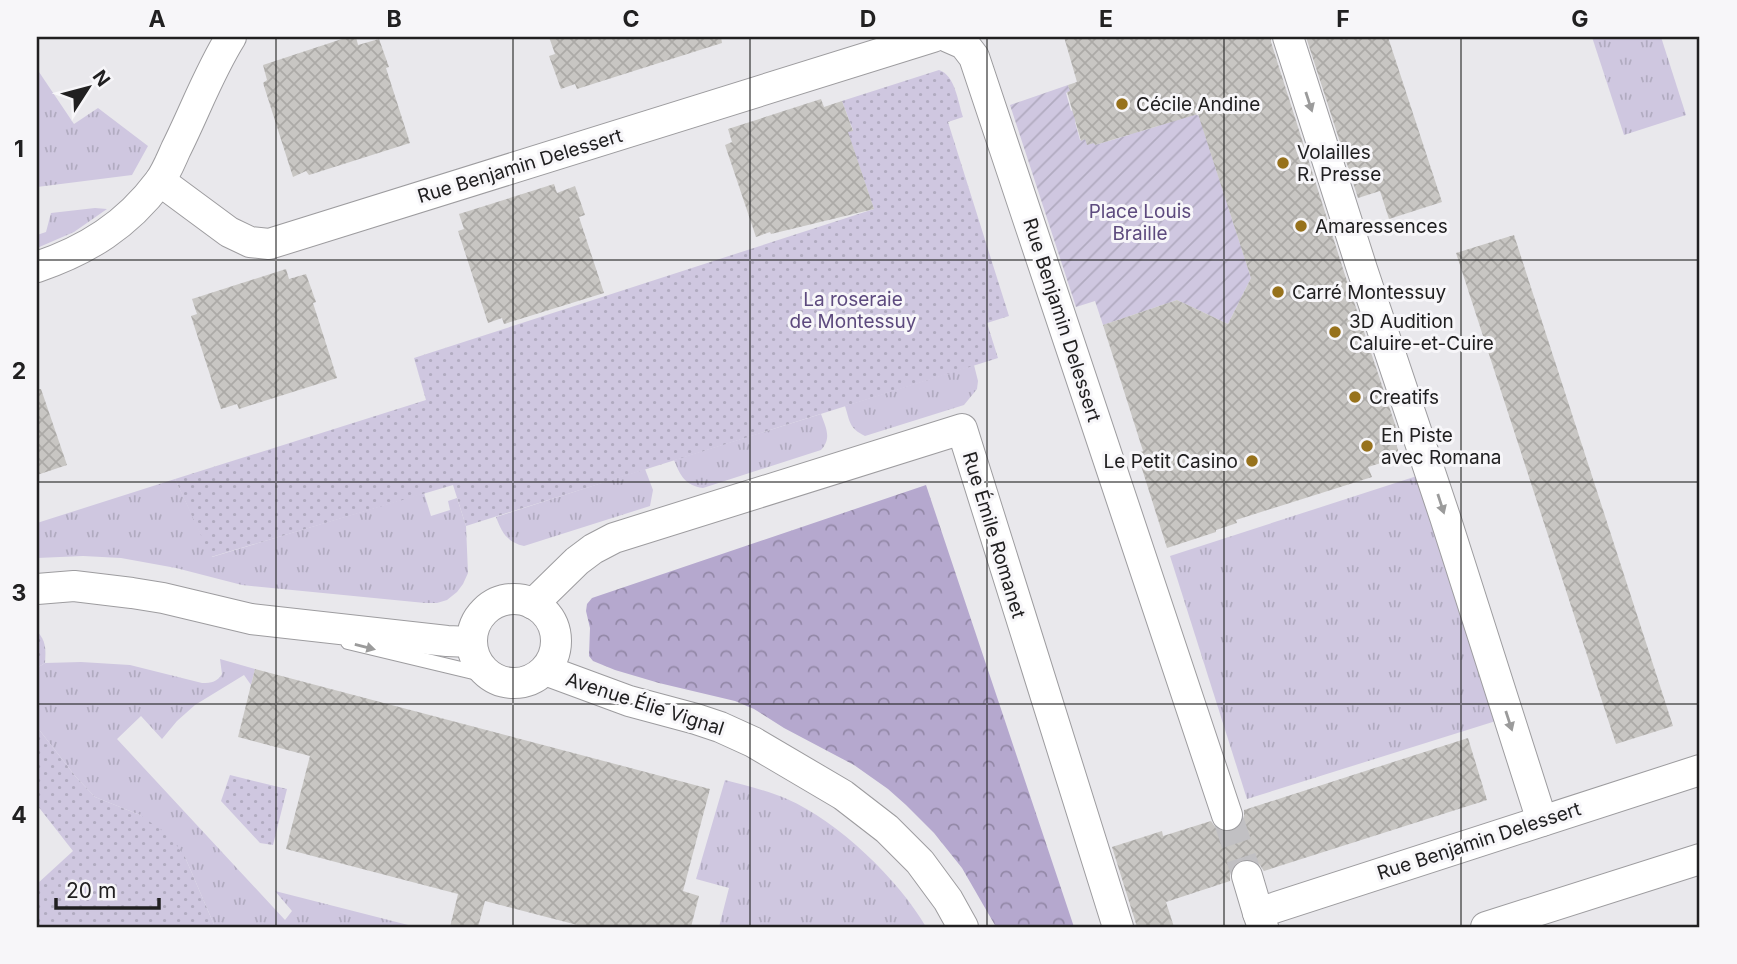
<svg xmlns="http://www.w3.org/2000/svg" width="1737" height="964" viewBox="0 0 1737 964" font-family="Inter,sans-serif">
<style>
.grass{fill:url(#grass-tufts)}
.forest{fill:url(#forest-crowns)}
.park{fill:url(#park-dots)}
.garden{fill:url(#garden-furrows)}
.building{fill:url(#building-cross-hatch)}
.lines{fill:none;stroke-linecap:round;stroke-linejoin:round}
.minor-tunnel{stroke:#c1c0c3;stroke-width:30;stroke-dasharray:30 15;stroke-linecap:butt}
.service-casing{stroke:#9d9c9f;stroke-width:16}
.minor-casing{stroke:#9d9c9f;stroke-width:32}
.service{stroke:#fff;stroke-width:14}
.minor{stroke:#fff;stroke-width:30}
.oneway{fill:#9b9b9b}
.grid{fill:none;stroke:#212021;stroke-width:2;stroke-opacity:0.55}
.poi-dot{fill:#97721c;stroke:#f7f6f9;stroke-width:2.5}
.labels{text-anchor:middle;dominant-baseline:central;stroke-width:6;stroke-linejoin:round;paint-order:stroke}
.poi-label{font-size:19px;fill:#212021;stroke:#f7f6f9;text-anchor:start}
.street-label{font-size:19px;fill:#212021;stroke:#f7f6f9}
.park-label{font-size:19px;fill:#5d4a7e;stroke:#f7f6f9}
.neatline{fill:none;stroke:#212021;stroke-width:2.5}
.grid-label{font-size:23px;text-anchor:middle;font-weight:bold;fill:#212021}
</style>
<defs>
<pattern id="grass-tufts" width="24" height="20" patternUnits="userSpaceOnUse" patternTransform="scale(1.75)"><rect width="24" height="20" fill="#cfc7e0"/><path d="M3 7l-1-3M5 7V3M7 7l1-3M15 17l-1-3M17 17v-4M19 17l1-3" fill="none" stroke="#b1abc0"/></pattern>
<pattern id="forest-crowns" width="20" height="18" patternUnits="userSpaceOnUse" patternTransform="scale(1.75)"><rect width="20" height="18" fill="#b5a8ce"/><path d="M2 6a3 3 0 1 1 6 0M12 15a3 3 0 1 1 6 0" fill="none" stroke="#9388a7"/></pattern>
<pattern id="park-dots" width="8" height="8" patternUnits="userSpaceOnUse" patternTransform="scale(1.75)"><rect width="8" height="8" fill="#cfc7e0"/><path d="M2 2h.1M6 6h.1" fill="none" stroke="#b1abc0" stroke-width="1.8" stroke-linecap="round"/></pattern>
<pattern id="garden-furrows" width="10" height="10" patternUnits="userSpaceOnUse" patternTransform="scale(1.75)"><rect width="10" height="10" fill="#cfc7e0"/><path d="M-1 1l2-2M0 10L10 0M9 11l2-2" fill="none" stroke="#b1abc0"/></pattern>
<pattern id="building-cross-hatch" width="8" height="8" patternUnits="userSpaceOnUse" patternTransform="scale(1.75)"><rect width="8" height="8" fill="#c8c6c3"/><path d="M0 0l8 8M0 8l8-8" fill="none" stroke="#acaaa7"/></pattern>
</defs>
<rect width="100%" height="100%" fill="#e9e8ec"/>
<g class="grass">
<polygon points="1592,37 1661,37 1686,115 1624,135"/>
<polygon points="37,69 74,124 98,108 148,146 132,175 37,187"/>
<polygon points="95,208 107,209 74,232 37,248 37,235 46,232 51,213"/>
<path d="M 974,365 L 978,381 L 977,389 L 964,405 L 865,436 C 849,428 850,422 845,406 Z"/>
<path d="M 821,414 C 826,428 832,438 821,450 L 703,488 C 685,485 681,477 674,460 Z"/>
<path d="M 645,469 L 653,490 L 650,506 L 524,546 C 507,542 502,533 496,517 Z"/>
<polygon points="1420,475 1499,720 1247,799 1170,556"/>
<polygon points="175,479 212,557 424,493 431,516 450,510 448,501 457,498 466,526 468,573 463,584 457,592 447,600 437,603 425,603 242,585 176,568 121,558 83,556 37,558 37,523"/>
<path d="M 220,659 L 255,669 L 251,685 L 244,675 L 195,705 L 177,721 L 162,739 L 141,716 L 117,739 L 285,920 L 292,911 L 275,891 L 416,927 L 215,927 L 185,857 L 140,815 L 95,797 L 76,777 L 37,727 L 37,668 L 45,663 L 81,662 L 130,665 L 202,683 C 212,683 217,682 222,674 Z"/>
<path d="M 725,780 C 745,785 768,791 787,799 C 838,821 899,880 926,927 L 719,927 L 729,888 L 696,879 Z"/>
</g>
<polygon class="forest" points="926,485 1074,927 996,927 962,868 934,833 906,805 888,789 854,765 784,728 754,709 735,701 659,683 615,670 593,661 589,656 590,628 586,611 587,604 592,598"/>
<g class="park">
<path d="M 939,70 C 955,75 958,102 963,117 L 948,122 L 1009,316 L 987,323 L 998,358 L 466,526 L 453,485 L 211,557 L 175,479 L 426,400 L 414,358 L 874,209 L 851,142 L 843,133 L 853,130 L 842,101 Z"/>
<path d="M 37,631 C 46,641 46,649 45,663 L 37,668 Z"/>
<polygon points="37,727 76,777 95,797 140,815 170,836 185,857 215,927 37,927 37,884 73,851 37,805"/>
<polygon points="230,775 287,789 273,845 260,843 221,801"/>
</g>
<polygon class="garden" points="1068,85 1070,91 1066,93 1071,111 1075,109 1079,120 1075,122 1080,140 1085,139 1094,143 1095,145 1129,135 1127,132 1137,129 1139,132 1158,126 1184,109 1199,116 1251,278 1228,324 1177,300 1103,325 1095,301 1076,307 1010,105"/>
<g class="building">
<polygon points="348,37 356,37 358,45 379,39 389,67 386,68 410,143 309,175 306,171 293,177 263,83 267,80 263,65"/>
<polygon points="549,37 721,37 722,43 577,89 575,84 561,89 549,56 555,54"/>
<polygon points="1064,37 1271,37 1271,42 1345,275 1397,430 1392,431 1399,453 1393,455 1394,459 1368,467 1372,477 1236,520 1237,523 1216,530 1216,532 1167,548 1137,453 1143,451 1103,325 1177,300 1228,324 1251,278 1198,114 1095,145 1094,143 1087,145 1085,139 1081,141 1067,92 1070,91 1068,85 1077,82"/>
<polygon points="1306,37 1388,37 1442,202 1389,219 1380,191 1358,198"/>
<polygon points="821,99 824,107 842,101 853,131 848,132 874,209 771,234 770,232 756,237 725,145 732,142 728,129"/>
<polygon points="554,184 557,193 575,186 585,215 579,217 604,293 504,324 502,318 488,323 458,231 464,229 459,214"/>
<polygon points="1514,235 1673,726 1616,744 1456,253"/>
<polygon points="286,269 289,279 306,274 316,302 313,303 337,378 239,409 237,404 221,409 191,316 197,314 192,299"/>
<polygon points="37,389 41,389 67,465 37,475"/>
<polygon points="255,669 710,789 683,891 699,896 691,927 585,927 485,901 478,927 450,927 458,894 286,849 310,756 238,737"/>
<polygon points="1468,738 1487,800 1264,871 1259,864 1252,859 1241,860 1235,864 1230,871 1230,881 1166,902 1174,927 1137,927 1112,847 1162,831 1163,836 1211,821 1216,828 1224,832 1232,832 1240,826 1244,818 1244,810"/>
</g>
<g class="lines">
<polyline class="minor-tunnel" points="1227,815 1247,876"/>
<g class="service-casing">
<polyline id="service" points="348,642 490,676"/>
</g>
<g class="minor-casing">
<g id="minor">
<polyline points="948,37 964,44 974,57 1227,815"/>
<polyline points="1288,37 1362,269 1445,517 1542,821"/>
<polyline points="160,181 229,232 250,242 269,244 933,37"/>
<path d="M 37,267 C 87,250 127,225 159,182 C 166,173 171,160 176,149 C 195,111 209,72 231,37"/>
<polyline points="37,589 74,586 132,593 163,598 251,619 447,641 471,642"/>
<circle cx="514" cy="641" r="42"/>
<polyline points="533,604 577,561 593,549 614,538 962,429 1118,927"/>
<polyline points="545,670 629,701 696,719 720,727 753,742 843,795 887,829 920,862 948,900 963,927"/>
<polyline points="1247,876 1258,913"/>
<polyline points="1263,927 1258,913 1700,770"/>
<polyline points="1486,927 1700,859"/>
</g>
</g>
<use href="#service" class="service"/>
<use href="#minor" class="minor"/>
</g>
<defs><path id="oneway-solid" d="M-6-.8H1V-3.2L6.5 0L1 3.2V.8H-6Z" transform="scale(1.75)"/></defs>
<g class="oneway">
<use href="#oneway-solid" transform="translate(1309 102) rotate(72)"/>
<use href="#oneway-solid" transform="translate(1441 504) rotate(72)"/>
<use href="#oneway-solid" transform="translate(365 647) rotate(14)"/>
<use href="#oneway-solid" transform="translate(1509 721) rotate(72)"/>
</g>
<path class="grid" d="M 276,37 L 276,927M 513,37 L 513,927M 750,37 L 750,927M 987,37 L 987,927M 1224,37 L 1224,927M 1461,37 L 1461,927M 37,260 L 1700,260M 37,482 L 1700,482M 37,704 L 1700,704"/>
<g class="poi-dot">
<circle cx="1122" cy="104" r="7"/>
<circle cx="1283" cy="163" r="7"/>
<circle cx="1301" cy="226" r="7"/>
<circle cx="1278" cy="292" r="7"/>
<circle cx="1335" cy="332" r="7"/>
<circle cx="1355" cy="397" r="7"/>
<circle cx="1367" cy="446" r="7"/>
<circle cx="1252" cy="461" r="7"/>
</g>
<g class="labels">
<g class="poi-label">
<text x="1136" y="104">Cécile Andine</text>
<text x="1297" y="152">Volailles<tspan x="1297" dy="22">R. Presse</tspan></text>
<text x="1315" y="226">Amaressences</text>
<text x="1292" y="292">Carré Montessuy</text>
<text x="1349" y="321">3D Audition<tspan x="1349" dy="22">Caluire-et-Cuire</tspan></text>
<text x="1369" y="397">Creatifs</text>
<text x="1381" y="435">En Piste<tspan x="1381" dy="22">avec Romana</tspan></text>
<text x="1238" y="461" text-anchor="end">Le Petit Casino</text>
</g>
<g class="street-label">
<text transform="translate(520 166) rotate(-17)">Rue Benjamin Delessert</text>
<text transform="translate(1062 320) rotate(72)">Rue Benjamin Delessert</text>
<text transform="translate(994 535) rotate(73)">Rue Émile Romanet</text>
<text transform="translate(645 704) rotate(18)">Avenue Élie Vignal</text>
<text transform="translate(1479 841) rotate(-18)">Rue Benjamin Delessert</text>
</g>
<g class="park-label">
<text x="1140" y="211">Place Louis<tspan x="1140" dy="22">Braille</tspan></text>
<text x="853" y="299">La roseraie<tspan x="853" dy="22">de Montessuy</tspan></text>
</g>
</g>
<rect width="1737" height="964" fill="none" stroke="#f7f6f9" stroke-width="77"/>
<g transform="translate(88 88) rotate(54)" stroke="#f7f6f9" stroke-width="5" paint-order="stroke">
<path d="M0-5L12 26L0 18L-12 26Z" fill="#212021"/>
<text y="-10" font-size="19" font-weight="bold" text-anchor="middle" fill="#212021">N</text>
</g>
<path d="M56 898v10h103v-10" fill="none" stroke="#212021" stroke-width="3.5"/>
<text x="66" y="898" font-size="21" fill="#212021" stroke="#f7f6f9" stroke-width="5" paint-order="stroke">20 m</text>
<rect x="38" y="38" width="1660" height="888" class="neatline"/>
<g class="grid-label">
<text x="157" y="27">A</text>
<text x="394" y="27">B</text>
<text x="631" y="27">C</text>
<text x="868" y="27">D</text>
<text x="1106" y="27">E</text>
<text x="1343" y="27">F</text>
<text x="1580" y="27">G</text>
<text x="19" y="157">1</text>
<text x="19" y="379">2</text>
<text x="19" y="601">3</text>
<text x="19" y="823">4</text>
</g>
</svg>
